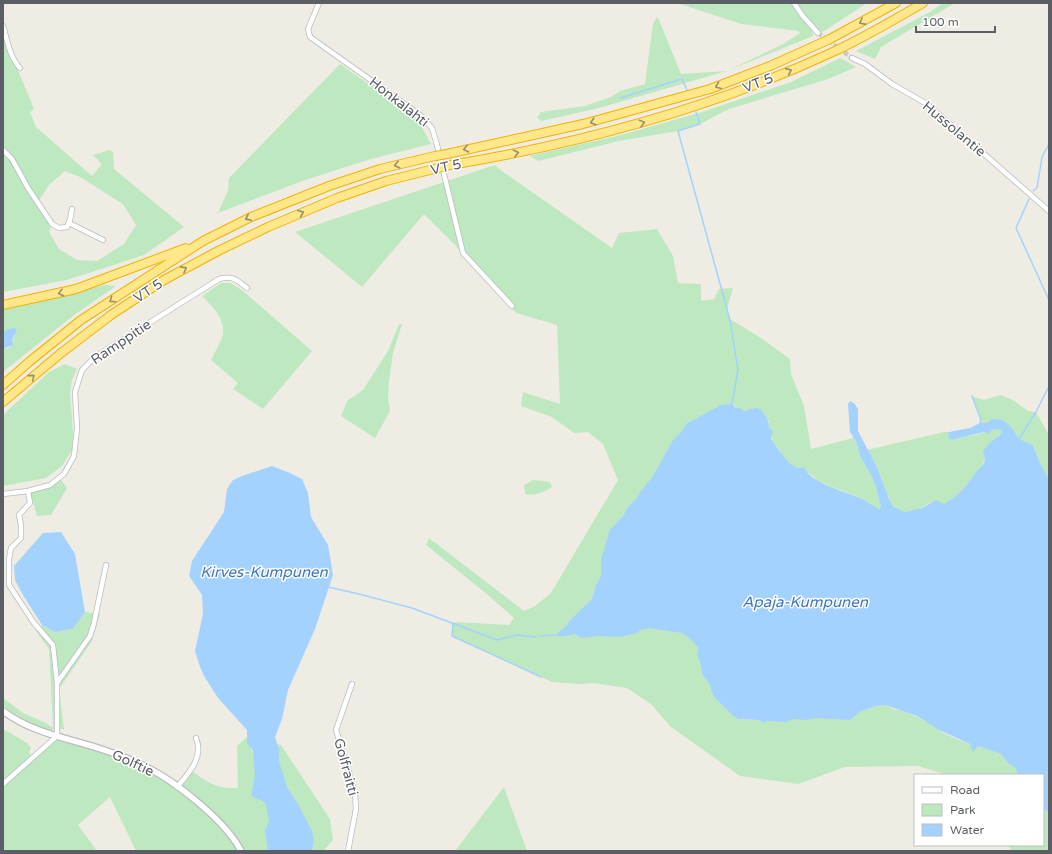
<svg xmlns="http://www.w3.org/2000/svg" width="1052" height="854" viewBox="0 0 1052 854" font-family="'Varela Round',sans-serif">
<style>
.green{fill:#bee8c0;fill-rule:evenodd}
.water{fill:#a3d2ff}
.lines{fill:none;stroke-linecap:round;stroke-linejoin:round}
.stream{stroke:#a3d2ff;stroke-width:1.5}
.minor-tunnel{stroke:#cacac4;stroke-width:4.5;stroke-dasharray:4.5 2;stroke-linecap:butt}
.minor-casing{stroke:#b8bbc0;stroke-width:6}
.tertiary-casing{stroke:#b8bbc0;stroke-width:8}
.motorway-casing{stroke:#f2b200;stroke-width:10}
.minor{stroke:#fff;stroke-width:4.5}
.tertiary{stroke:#fff;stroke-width:5.5}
.motorway{stroke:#ffe78a;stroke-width:8}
.motorway-bridge-casing{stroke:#f2b200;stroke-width:10;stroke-linecap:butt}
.motorway-bridge{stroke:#ffe78a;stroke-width:8}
.oneway{stroke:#948f72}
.labels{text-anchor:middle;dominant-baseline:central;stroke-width:3;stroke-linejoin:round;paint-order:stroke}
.street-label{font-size:14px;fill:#5b5f65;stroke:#fff}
.water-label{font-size:15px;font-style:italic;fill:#3d76c0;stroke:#fff}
</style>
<rect width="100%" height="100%" fill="#efede3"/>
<g class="green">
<polygon points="677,3 793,3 813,33 813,36 727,71 599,108 541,121 537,117 541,112 585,106 611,97 620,91 645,84 653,24 657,17 659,20 681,74 727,71 783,44 800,33 798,31 741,24"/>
<polygon points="794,3 867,3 824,31 818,33"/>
<polygon points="943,3 955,3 881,47 875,59 856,51 930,12"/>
<path d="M 3,26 L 13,58 L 34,109 L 30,112 L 36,127 L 92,176 L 102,164 L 93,155 L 110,150 L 113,152 L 114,169 L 184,227 L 144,255 L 67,280 L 3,292 ZM 65,171 L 80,177 L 123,204 L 136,225 L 124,244 L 97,261 L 77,260 L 59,249 L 49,232 L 52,224 L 38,202 L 49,185 Z"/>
<polygon points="840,58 856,67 828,79 729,109 700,124 678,131 619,141 538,161 530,156 621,135 702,112 791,82"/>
<polygon points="340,64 417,118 431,144 371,159 305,180 218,213 228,191 229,178"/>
<path d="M 495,165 L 499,169 L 612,248 L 619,233 L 657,229 L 673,256 L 678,283 L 701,284 L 701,301 L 714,299 L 719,289 L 733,288 L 727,309 L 730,319 L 761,338 L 790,359 L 791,374 L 804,406 L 811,449 L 853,438 L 857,444 L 860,456 L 872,477 L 877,490 L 879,501 L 882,507 L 878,509 L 859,497 L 830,486 L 819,481 L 806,471 L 794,467 L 782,455 L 779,449 L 773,442 L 769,428 L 769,421 L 755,408 L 745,411 L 740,408 L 736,408 L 734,404 L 639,494 L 636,499 L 627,508 L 623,516 L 610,529 L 601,575 L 596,585 L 592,599 L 571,619 L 566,626 L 565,636 L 629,623 L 684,629 L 698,647 L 697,655 L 700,662 L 702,674 L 710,685 L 711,690 L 714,697 L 733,716 L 738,719 L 750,720 L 759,720 L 764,723 L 830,679 L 893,709 C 910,712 925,720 939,730 C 947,736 960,740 970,744 L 973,751 L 978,746 L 1001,754 L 1007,762 L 1014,767 L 1019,775 L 947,775 L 918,766 L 845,767 L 798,784 L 740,776 L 671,727 L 651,704 L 627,688 L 593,683 L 580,684 L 552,682 L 452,636 L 453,624 L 455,622 L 509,625 L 514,618 L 488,595 L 426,545 L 429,538 L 524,611 L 535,606 L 551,593 L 618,480 L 603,444 L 588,432 L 574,433 L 552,417 L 521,406 L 523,392 L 560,404 L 557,325 L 516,313 L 463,253 L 424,214 L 362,287 L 295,232 Z"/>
<path d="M 221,283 L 231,283 L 243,291 L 312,351 L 263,409 L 233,389 L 238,383 L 211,360 C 214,353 222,341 223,334 C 225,318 212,306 202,296 Z"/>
<polygon points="105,285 116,286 74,315 3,372 3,349 9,348 15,335 8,330 3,331 3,308"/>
<polygon points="399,324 402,324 393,353 389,381 388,397 390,411 375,438 341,416 347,401 363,390 388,351"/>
<polygon points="65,364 77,369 72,380 70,392 73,434 72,450 62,466 46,478 3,486 3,415 49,372"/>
<polygon points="1000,395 1013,400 1028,411 1036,412 1049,435 1049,479 1040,463 1033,445 1019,439 1012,428 980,423 981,420 972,396 984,400"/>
<path d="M 993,429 L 1001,430 L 1001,435 L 993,439 L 990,444 L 985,448 C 985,455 985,460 982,466 C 980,470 976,472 974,476 C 966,487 957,497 944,504 L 931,502 C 893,528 889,499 878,469 C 875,463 871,456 867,450 L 944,432 L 949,432 L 948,435 L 952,440 L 979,434 Z"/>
<polygon points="60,478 67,488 51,515 37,516 33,501 28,491 50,485"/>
<path d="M 533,480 L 550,482 L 552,487 C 542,493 536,496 525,494 L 524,485 Z"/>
<path d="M 85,612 L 100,614 L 92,641 L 59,689 L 64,729 C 58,729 51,730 45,729 C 35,727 10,712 3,705 L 3,698 L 23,713 L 46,723 L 53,728 L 49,649 L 36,631 L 42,625 L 55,632 L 73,629 Z"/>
<path d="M 3,729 L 19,738 L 27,743 L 31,748 L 29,752 L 32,757 L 57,736 L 144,766 L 177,786 L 191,770 C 208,783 216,789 238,788 L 237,746 L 247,737 C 247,746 253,749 254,758 L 279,761 L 277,744 L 281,745 L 330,819 L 333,840 L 323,851 L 136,851 L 110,797 L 78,825 L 97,851 L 3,851 Z"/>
<polygon points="504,787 527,851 455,851"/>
<polygon points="1043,809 1049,812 1049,851 1012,851 1008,845 1043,845"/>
</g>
<g class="water">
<polygon points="13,328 17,329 12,340 13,345 3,349 3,331"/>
<path d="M 850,401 L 855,404 L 858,409 L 858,431 L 877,467 L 889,499 L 894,507 L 905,512 L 922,508 L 936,500 L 944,504 C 958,496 965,488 974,475 C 981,465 988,466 983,451 C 986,447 989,443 993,440 C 995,437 1000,437 1001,434 C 1002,433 1001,431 1001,430 L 993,429 L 989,433 L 984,432 L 952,440 L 948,437 L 949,432 L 970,428 L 980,423 L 987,423 L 992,419 L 1003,420 L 1012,428 L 1019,439 L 1033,445 L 1040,463 L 1049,479 L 1049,812 L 1043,809 L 1043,775 L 1019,775 L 1014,767 L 1007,762 L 1001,754 L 978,746 L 973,752 L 970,744 L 939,730 L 917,716 L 885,705 L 876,706 L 861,711 L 850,720 L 815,718 L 807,720 L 794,719 L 785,722 L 767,721 L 764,723 L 759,720 L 738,719 L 733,716 L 714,697 L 711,690 L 710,685 L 702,674 L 700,662 L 697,655 L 698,647 L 688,637 L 682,633 L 649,628 L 640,630 L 637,633 L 620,637 L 599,636 L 581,638 L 575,634 L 565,636 L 557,636 L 558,633 L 566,626 L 571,619 L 592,599 L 596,585 L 601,575 L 601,560 L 610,529 L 623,516 L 627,508 L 636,499 L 640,492 L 653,476 L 673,440 L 682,431 L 686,424 L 721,405 L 732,404 L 736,408 L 740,408 L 745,411 C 754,408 760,405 765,415 C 768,420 769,422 769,428 L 773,431 L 771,438 C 774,444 791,468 798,468 C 799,468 803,467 804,467 C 808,481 845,492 858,497 C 866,500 873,507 880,509 L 881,505 L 879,501 L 877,490 L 872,477 L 860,456 L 857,444 L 850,432 L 848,404 Z"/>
<polygon points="272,466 290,473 302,479 308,493 311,517 328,545 333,575 315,629 288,690 282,719 275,737 279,749 279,761 287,787 298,804 312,831 314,840 312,851 268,851 265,831 269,821 266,806 265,802 251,796 255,776 253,751 247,743 247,730 218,698 204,676 199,664 195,651 203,614 202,595 189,576 192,561 224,512 227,489 233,480 242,476"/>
<polygon points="61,532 75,554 85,612 73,629 55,632 42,625 23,595 15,580 14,566 43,533"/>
</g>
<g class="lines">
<g class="stream">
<polyline points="620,98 682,79 687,90"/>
<polyline points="696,112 700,124 678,131 730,320 738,370 732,404"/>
<polyline points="1033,191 1037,188 1042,157 1049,144"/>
<polyline points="1029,199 1016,228 1049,300"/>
<polyline points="972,396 981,420 980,423"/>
<polyline points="1019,439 1036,412 1049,386"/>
<polyline points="328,587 359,594 412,608 497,640 517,635 536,637"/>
<polyline points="453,624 452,636 541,677"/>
<polyline points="540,636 557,635"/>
</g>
<polyline class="minor-tunnel" points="818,33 852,58"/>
<g class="minor-casing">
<g id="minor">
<polyline points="319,3 308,29 310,37 420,115 432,128 437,145 463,253 512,306"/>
<polyline points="794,3 802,15 818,33"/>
<path d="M 3,26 C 7,39 10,58 20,68"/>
<polyline points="852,58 865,64 892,84 927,104 1049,211"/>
<polyline points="3,150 12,159 28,188 52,224 59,228 67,227 70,220 72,209"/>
<polyline points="69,223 103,240"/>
<path d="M 3,494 L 28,491 L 50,485 L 64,474 L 74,456 L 77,428 L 75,392 L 82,370 L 95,357 L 219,279 C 233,275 237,280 247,288"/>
<polyline points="57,683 90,636 94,623 106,565"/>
<polyline points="3,784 57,736 57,683 53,645 34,623 9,585 9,559 11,548 21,538 21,525 19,515 30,503 28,491"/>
<path d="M 177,787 C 189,773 204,757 196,738"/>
<polyline points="348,851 356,809 355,792 336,730 352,684"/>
</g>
</g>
<g class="tertiary-casing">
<path id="tertiary" d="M 3,711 C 35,735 71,738 107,751 C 119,755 132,760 144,766 C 174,780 226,821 241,851"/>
</g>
<g class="motorway-casing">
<g id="motorway">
<polyline points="447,154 583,124 710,89 770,66 830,39 896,3"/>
<path d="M 450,165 C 583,143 713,108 835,51 C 865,37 894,20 923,3"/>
<polyline points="3,305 76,289 186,248"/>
<polyline points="3,385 29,362 81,320 203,241 251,217 329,186 380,169 435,156"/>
<polyline points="3,402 61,353 111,315 164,280 218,251 268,227 337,198 386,181 438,168"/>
</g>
</g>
<use href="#minor" class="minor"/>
<use href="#tertiary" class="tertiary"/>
<use href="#motorway" class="motorway"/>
<g class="motorway-bridge-casing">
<g id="motorway-bridge">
<polyline points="435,156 447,154"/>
<polyline points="438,168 450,165"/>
</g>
</g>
<use href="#motorway-bridge" class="motorway-bridge"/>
</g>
<defs><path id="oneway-chevron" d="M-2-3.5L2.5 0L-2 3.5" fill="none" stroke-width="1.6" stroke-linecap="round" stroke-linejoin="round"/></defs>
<g class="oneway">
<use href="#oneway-chevron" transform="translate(862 22) rotate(152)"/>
<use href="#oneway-chevron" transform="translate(789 71) rotate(-24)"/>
<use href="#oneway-chevron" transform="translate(718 86) rotate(159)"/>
<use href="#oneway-chevron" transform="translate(593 122) rotate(164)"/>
<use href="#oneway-chevron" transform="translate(642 123) rotate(-15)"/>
<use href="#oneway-chevron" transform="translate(466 149) rotate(168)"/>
<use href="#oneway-chevron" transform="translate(516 153) rotate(-12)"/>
<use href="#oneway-chevron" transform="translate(397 165) rotate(166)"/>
<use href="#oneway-chevron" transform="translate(301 213) rotate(-23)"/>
<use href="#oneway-chevron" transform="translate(248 218) rotate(154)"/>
<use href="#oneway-chevron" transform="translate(184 269) rotate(-29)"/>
<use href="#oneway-chevron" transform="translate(61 293) rotate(166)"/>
<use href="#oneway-chevron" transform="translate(112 300) rotate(146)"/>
<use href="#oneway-chevron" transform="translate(32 377) rotate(-40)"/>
</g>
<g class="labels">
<g class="street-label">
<text transform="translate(758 83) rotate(-21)">VT 5</text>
<text transform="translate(399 102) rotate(38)">Honkalahti</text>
<text transform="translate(954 129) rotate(40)">Hussolantie</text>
<text transform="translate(446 167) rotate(-12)">VT 5</text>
<text transform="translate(148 291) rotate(-33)">VT 5</text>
<text transform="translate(121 342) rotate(-34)">Ramppitie</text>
<text transform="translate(133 763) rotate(25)">Golftie</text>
<text transform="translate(346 767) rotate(75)">Golfraitti</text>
</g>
<g class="water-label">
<text x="264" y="572">Kirves-Kumpunen</text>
<text x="805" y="602">Apaja-Kumpunen</text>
</g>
</g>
<rect width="1052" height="854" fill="none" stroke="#5b5f65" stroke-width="8"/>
<rect x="914" y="774" width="130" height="72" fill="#ffffff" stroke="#bdbfc1"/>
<rect x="922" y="787" width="20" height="6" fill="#ffffff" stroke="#bdbfc1"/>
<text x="950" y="794" font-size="12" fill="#5b5f65">Road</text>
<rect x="922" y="804" width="20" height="12" fill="#bee8c0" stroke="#bdbfc1"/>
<text x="950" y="814" font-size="12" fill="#5b5f65">Park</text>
<rect x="922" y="824" width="20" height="12" fill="#a3d2ff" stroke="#bdbfc1"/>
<text x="950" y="834" font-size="12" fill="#5b5f65">Water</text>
<path d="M916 26v6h79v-6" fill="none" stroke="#5b5f65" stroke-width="2"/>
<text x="922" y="26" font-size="12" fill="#5b5f65" stroke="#ffffff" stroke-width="3" paint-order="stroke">100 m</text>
</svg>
